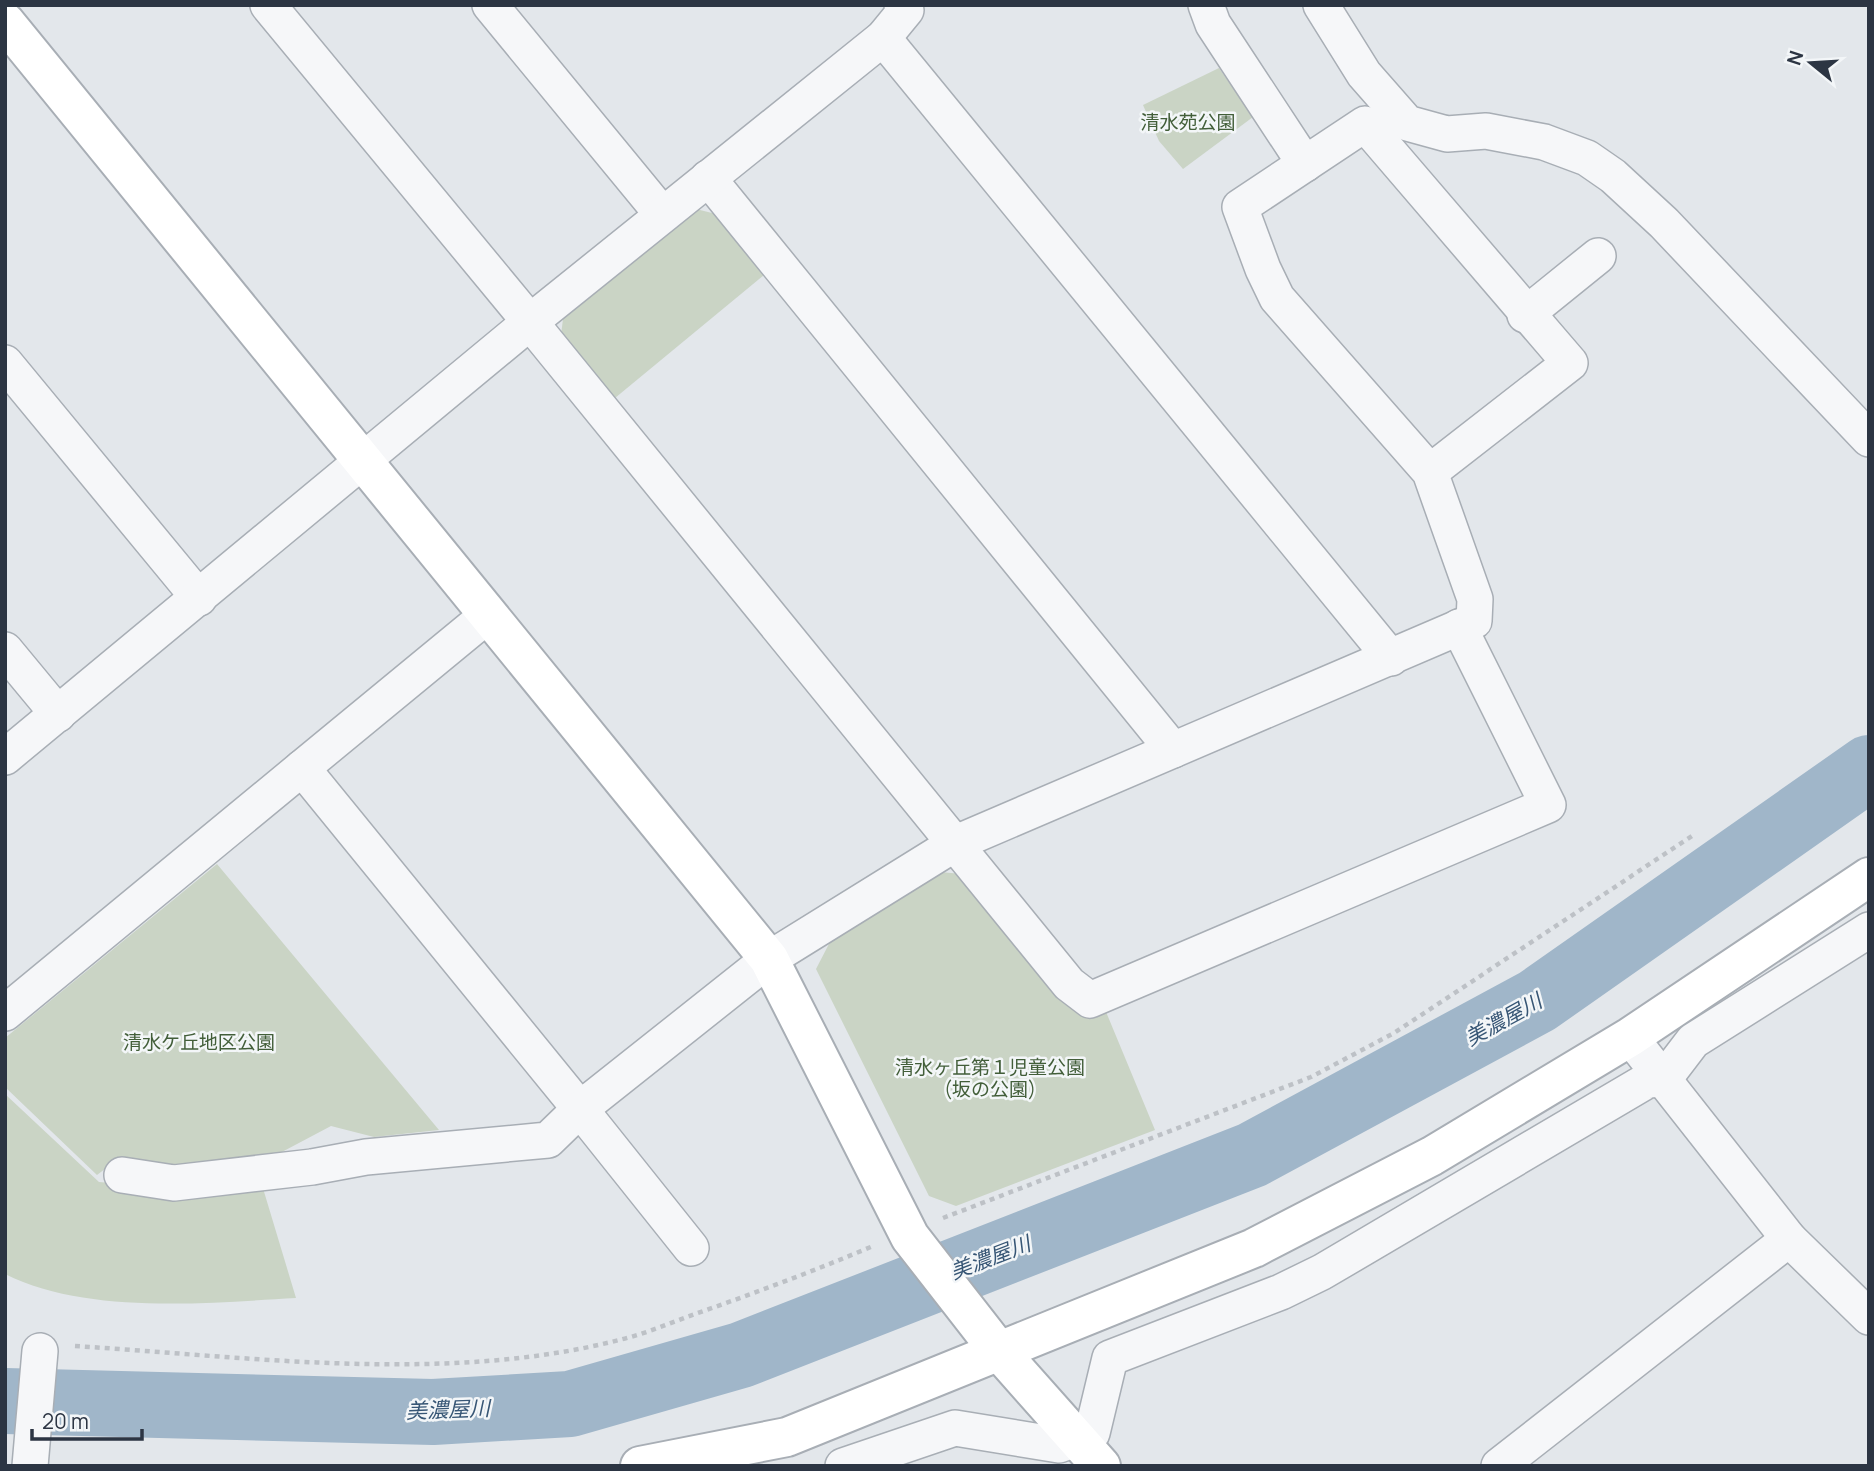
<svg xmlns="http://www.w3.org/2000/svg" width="1874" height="1471" viewBox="0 0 1874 1471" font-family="Manrope,'Noto Sans JP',sans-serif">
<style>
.green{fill:#cad4c5}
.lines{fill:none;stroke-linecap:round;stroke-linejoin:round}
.river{stroke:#a0b6c9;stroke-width:66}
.street-casing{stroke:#a8aeb5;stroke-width:38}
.secondary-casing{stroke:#a8aeb5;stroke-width:42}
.path{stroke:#bdc1c6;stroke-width:4.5;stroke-dasharray:5 5;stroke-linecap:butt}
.street{stroke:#f6f7f9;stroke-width:35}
.secondary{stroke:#fff;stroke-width:38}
.labels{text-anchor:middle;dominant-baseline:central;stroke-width:5;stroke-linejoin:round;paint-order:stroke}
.park-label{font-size:19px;fill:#425e39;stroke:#f3f6f8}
.water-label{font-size:21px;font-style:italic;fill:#375675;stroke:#f3f6f8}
</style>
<rect width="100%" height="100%" fill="#e3e7eb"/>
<g class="green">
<polygon points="1219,68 1253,117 1183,169 1159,141 1143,105"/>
<polygon points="696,209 716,214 764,275 615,398 561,335 563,319"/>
<polygon points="217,864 439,1130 374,1137 331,1126 263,1162 180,1174 118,1159 97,1175 5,1087 5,1038"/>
<polygon points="940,872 962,874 1082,1016 1104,1007 1155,1130 956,1206 929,1196 816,969 831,940"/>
<path d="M 5,1094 L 99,1182 L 178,1189 L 262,1185 L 296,1298 C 206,1303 87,1315 5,1274 Z"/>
</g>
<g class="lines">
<polyline class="river" points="5,1401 433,1412 570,1404 741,1355 1252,1155 1537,1001 1869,768"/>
<g class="street-casing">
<g id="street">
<polyline points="268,5 530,322 1069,984 1090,1000 1548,805 1459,627"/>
<polyline points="490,5 662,214"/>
<polyline points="1206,5 1213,24 1305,164"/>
<polyline points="1321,5 1364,74 1407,123 1447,134 1486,131 1544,142 1587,158 1613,176 1664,223 1869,439"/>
<polyline points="883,38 1391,658"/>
<polyline points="708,178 1173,750"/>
<polyline points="1525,315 1598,256"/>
<polyline points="5,363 199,598"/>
<polyline points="5,650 58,714"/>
<polyline points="5,757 530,322 883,38 906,10 902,5"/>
<polyline points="302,768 489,614"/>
<polyline points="5,1013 302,768 580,1109 769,959 956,843 1474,621 1475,599 1430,472 1570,363 1365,124 1240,207 1263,269 1277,298 1430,472"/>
<polyline points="1630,1037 1789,1239 1869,1317"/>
<polyline points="122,1175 174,1183 312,1167 366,1157 548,1140 580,1109 691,1248"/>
<polyline points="30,1466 40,1351"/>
<polyline points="843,1466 955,1428 1059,1445 1092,1433 1110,1358 1281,1292 1322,1272 1648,1080 1664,1079 1693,1041 1869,930"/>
<polyline points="1499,1466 1789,1239"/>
</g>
</g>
<g class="secondary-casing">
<g id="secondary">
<polyline points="5,22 769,959 910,1237 998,1350 1101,1466"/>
<polyline points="640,1466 787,1437 1254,1248 1432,1156 1630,1037 1869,877"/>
</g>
</g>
<g class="path">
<polyline points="943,1218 1311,1077 1394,1033 1692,836"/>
<path d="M 75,1346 C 250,1357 448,1384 619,1340 C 645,1334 670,1323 695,1314 C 755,1293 814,1271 873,1246"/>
</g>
<use href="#street" class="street"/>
<use href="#secondary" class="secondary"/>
</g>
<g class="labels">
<g class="park-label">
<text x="1188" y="122">清水苑公園</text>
<text x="199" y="1042">清水ケ丘地区公園</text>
<text x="990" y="1067">清水ヶ丘第１児童公園<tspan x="990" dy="22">(坂の公園)</tspan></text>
</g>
<g class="water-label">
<text transform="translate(1503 1019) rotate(-29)">美濃屋川</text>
<text transform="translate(990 1257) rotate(-21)">美濃屋川</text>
<text transform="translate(448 1409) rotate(-2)">美濃屋川</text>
</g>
</g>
<rect width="1874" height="1471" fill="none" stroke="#2c3543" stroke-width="14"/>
<g transform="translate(1811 63) rotate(288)" stroke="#f3f6f8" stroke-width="5" paint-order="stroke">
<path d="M0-5L12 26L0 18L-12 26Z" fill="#2c3543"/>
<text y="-10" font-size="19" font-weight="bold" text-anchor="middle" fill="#2c3543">N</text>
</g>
<path d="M32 1429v10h110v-10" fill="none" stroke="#2c3543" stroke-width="3.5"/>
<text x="42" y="1429" font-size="21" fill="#2c3543" stroke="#f3f6f8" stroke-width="5" paint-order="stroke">20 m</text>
</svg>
